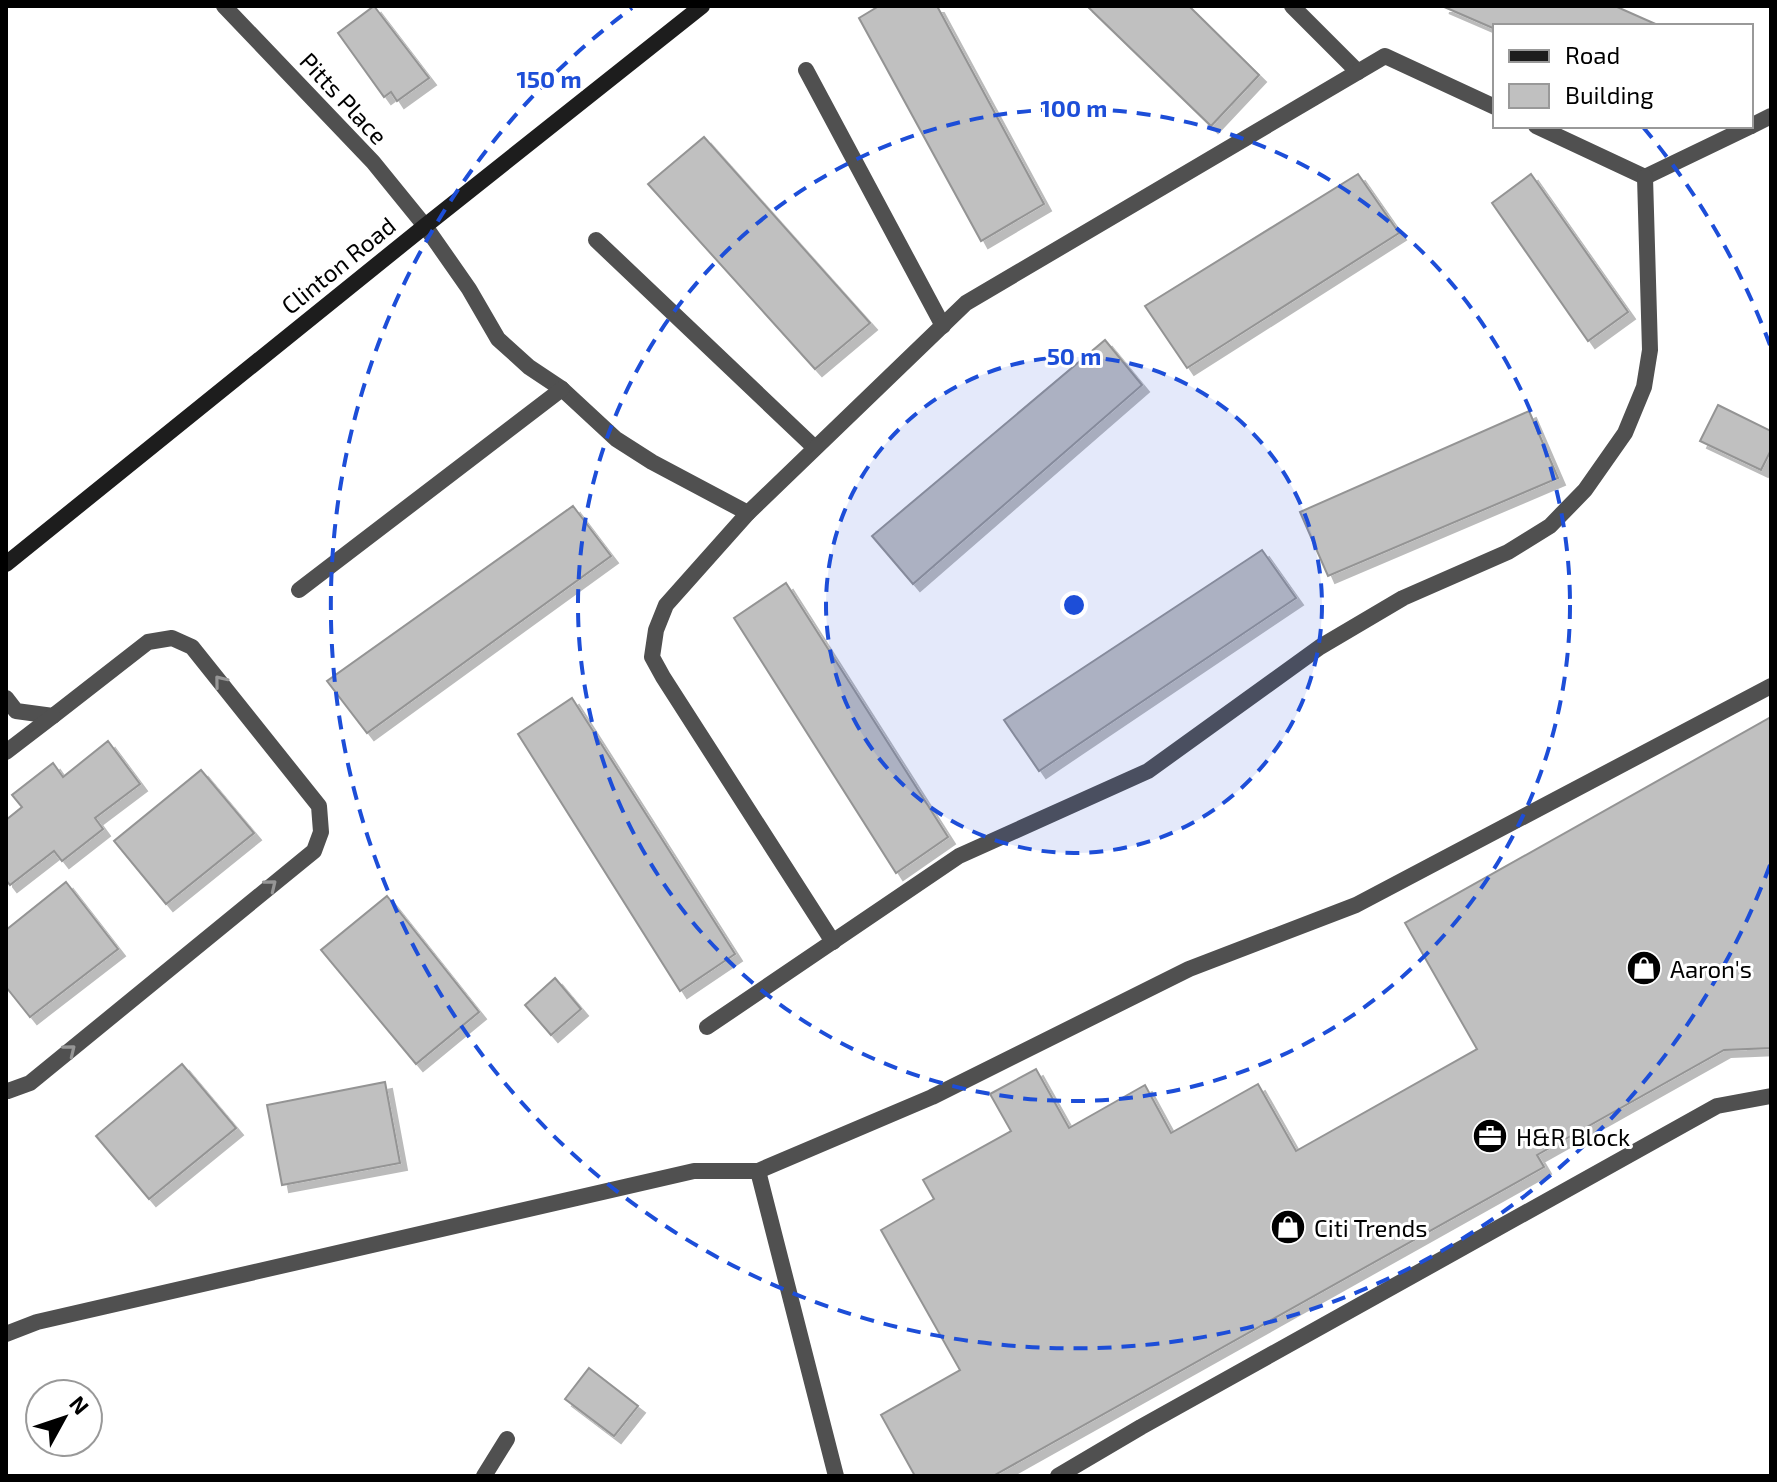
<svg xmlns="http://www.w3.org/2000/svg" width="1777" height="1482" viewBox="0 0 1777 1482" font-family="'Exo 2',sans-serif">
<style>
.building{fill:#c0c0c0;stroke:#949494;stroke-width:2;filter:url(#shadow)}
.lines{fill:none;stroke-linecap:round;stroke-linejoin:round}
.lane{stroke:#505050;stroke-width:16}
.street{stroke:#505050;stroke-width:16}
.secondary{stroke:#1d1d1d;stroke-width:16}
.oneway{stroke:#969696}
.ring{fill:none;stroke:#1d4ed8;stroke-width:4;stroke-dasharray:14 10}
.labels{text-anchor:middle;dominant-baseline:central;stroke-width:6;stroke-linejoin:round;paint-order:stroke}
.street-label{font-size:24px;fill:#000;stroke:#fff}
.poi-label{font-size:24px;fill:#000;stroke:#fff;text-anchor:start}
.centre{fill:#1d4ed8;stroke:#fff;stroke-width:4}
.ring-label{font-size:24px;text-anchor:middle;font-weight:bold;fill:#1d4ed8;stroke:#fff;stroke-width:6;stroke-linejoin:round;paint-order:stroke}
</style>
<defs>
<filter id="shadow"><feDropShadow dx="7" dy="7" stdDeviation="0" flood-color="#0004"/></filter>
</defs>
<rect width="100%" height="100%" fill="#fff"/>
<g class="building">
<polygon points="374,6 429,78 397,101 391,92 384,97 338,33"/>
<polygon points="879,6 937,6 1044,204 981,241 859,18"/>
<polygon points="1087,6 1189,6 1259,75 1211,126"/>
<polygon points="1442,6 1615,6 1660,26 1495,26 1495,29"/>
<polygon points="704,137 870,323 815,369 648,184"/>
<polygon points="1358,174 1399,233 1187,368 1145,306"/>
<polygon points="1531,174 1628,312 1588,341 1492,203"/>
<polygon points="1105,340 1142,385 913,584 872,536"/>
<polygon points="1718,405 1771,431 1771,450 1761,470 1700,441"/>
<polygon points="1529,411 1558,478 1328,576 1300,512"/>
<polygon points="573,506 611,556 367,733 327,681"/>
<polygon points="1262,550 1296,598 1039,771 1004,720"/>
<polygon points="786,583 948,837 896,873 734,618"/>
<polygon points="572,698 735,954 680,991 518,734"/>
<polygon points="1771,717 1771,1048 1724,1050 1537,1155 1544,1167 993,1476 915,1476 881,1415 960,1370 881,1230 934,1199 923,1180 1011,1131 990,1094 1036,1069 1069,1128 1145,1085 1171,1133 1258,1084 1296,1151 1477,1049 1405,923"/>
<polygon points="108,741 140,784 95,818 103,829 62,861 54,851 10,885 6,880 6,820 22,807 12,795 53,763 63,777"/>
<polygon points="201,770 254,833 166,904 114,841"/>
<polygon points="66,882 118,949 30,1017 6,987 6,930"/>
<polygon points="387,896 479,1012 416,1064 321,950"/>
<polygon points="555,978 581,1009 551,1035 525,1005"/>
<polygon points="182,1064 236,1128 149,1199 96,1136"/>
<polygon points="385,1082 400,1163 282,1185 267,1105"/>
<polygon points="589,1368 638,1406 614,1436 565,1399"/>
</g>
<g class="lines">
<g class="lane">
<polyline points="1292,6 1358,72"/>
<polyline points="806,70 943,326"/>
<polyline points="596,240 815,448"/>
<polyline points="758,1171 836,1476"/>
<polyline points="6,1334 37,1322 694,1171 758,1171 932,1097 1189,969 1356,905 1771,686"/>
<polyline points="484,1476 507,1439"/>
<polyline points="1058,1476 1141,1427 1717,1106 1771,1096"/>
</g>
<g class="street">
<polyline points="224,6 373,162 425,226 469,289 498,339 529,367 562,389 616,439 652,462 748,513"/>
<polyline points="1536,126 1645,177 1751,126"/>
<polyline points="1751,126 1771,116"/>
<polyline points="299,590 562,389"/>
<polyline points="6,698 16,711 53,716 148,642 172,638 192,647 319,806 321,832 314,851 30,1083 8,1091 6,1090"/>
<polyline points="6,752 53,716"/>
<polyline points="833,942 663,677 652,657 656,630 666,605 748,513 966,303 1385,56 1495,107"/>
<polyline points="707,1027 959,856 1148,771 1320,647 1403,598 1508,552 1550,526 1585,490 1625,433 1644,387 1650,350 1645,177"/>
</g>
<polyline class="secondary" points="6,564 425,226 702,6"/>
</g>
<defs><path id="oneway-chevron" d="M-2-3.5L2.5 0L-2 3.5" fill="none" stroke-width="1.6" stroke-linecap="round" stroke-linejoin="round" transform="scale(2)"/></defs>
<g class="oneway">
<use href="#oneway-chevron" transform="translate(220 681) rotate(-129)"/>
<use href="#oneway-chevron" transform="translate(271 885) rotate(-39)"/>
<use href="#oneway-chevron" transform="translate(70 1050) rotate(-39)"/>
</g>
<circle cx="1074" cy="605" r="248" fill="#1d4ed8" fill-opacity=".12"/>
<g class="ring">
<circle cx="1074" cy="605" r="248"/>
<circle cx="1074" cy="605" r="496"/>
<path d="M1770 865A743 743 0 1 1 632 8M1643 127A743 743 0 0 1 1770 345"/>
</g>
<defs>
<g id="shop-disc" transform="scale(1.8)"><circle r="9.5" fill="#000" stroke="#fff"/><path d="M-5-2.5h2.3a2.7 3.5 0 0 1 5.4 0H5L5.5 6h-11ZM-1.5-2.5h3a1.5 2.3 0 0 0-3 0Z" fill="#fff"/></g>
<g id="office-disc" transform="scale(1.8)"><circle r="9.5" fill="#000" stroke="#fff"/><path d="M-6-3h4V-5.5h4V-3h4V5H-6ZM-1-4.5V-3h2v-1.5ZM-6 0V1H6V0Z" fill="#fff"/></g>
</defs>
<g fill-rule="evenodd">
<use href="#shop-disc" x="1644" y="968"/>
<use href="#office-disc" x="1490" y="1136"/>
<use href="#shop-disc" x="1288" y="1227"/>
</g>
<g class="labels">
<g class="street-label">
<text transform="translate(344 98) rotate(47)">Pitts Place</text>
<text transform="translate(338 265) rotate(-39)">Clinton Road</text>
</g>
<g class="poi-label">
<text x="1670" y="968">Aaron's</text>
<text x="1516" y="1136">H&amp;R Block</text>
<text x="1314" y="1227">Citi Trends</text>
</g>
</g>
<circle cx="1074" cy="605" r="12" class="centre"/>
<g class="ring-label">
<text x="549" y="88">150 m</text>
<text x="1074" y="117">100 m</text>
<text x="1074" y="365">50 m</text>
</g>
<rect width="1777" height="1482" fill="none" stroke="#000000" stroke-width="16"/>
<rect x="1493" y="24" width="260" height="104" fill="#ffffff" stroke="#999999" stroke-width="2"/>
<rect x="1509" y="50" width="40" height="12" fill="#1d1d1d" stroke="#999999" stroke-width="2"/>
<text x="1565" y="64" font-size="24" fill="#000000">Road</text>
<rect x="1509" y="84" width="40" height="24" fill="#c0c0c0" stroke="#999999" stroke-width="2"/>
<text x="1565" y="104" font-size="24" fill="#000000">Building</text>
<g transform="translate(64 1418) rotate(50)"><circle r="38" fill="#ffffff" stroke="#999999" stroke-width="2"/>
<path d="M0-6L14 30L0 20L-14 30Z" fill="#000000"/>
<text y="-12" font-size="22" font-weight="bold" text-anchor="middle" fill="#000000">N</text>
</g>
</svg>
